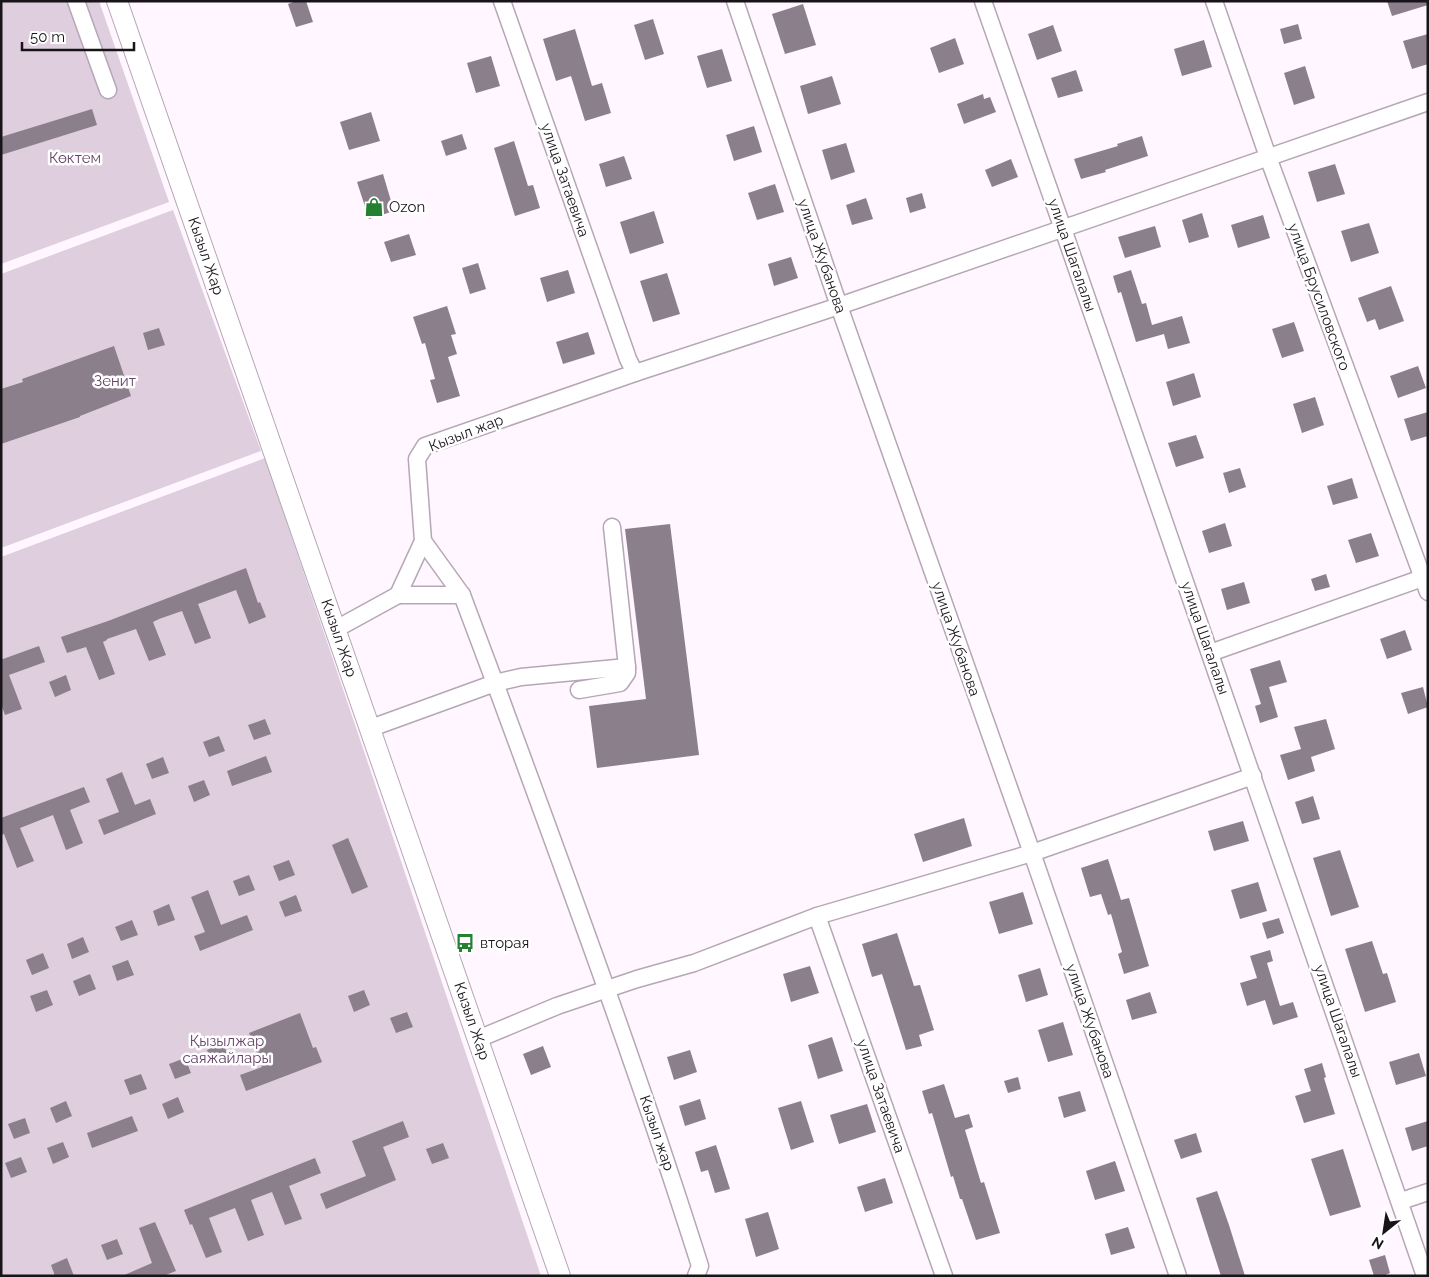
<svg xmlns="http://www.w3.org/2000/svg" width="1429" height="1277" viewBox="0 0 1429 1277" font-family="Raleway,sans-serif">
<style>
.green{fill:#decede}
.building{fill:#8b7f8c}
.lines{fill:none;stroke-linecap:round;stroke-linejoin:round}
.minor-casing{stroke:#b5a7b5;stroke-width:19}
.major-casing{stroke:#b5a7b5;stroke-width:22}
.minor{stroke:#fff;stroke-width:16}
.major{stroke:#fff;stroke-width:20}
.labels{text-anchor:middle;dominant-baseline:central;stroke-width:5;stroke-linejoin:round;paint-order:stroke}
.park-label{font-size:15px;fill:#674469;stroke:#fff}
.street-label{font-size:15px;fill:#191419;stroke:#fff}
.poi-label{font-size:15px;fill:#191419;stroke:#fff;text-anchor:start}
</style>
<rect width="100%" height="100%" fill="#fff6ff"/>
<g class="green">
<polygon points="1,1 99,1 169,202 1,264"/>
<polygon points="173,210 261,451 1,548 1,274"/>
<polygon points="265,458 541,1276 1,1276 1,557"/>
</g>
<g class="building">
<polygon points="296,1 306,1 313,22 296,27 288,4"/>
<polygon points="1387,1 1428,1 1428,5 1392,16"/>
<polygon points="803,4 816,45 785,54 772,14"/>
<polygon points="653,19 664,54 645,60 634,25"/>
<polygon points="1298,24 1302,39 1284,44 1280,29"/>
<polygon points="1053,25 1062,51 1037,60 1028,34"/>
<polygon points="575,29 592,86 602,83 611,113 585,121 571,76 556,81 543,39"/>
<polygon points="1428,34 1428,64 1412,69 1403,41"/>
<polygon points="955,38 964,64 939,73 930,48"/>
<polygon points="1204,40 1212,67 1182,76 1174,49"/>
<polygon points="722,49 732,81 707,88 697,56"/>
<polygon points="491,56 500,86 476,93 467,63"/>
<polygon points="1305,66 1315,98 1294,105 1284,73"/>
<polygon points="1076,70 1083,91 1058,98 1051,78"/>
<polygon points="832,76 841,104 808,114 800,86"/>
<polygon points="983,94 984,99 990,97 996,112 964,124 957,104"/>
<polygon points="92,109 97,125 1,155 1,137"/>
<polygon points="371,112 380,141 349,150 340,122"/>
<polygon points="754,126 762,152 734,161 726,135"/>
<polygon points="462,134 467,149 446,156 441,141"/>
<polygon points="1142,136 1148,156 1105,170 1106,172 1081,179 1074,159 1118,146 1117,144"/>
<polygon points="514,141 528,186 533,185 540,208 515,216 494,148"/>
<polygon points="846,143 855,172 831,180 822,150"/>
<polygon points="624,156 632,179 606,187 599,164"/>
<polygon points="1011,159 1018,177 992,187 985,170"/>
<polygon points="1335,164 1345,194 1317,202 1308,172"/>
<polygon points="383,174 394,211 369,219 357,182"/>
<polygon points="775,184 784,212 757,220 748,193"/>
<polygon points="922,193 926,208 910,213 906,198"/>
<polygon points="866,198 873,219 852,225 846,205"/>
<polygon points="654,211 664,243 630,254 620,222"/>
<polygon points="1202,213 1209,237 1189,243 1182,220"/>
<polygon points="1263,215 1270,238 1238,248 1231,225"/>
<polygon points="1369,223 1379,253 1351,262 1341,231"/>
<polygon points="1155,226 1161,247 1125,258 1118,237"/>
<polygon points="409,234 416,255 391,262 384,242"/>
<polygon points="791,257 798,278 774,286 768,264"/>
<polygon points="478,263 486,289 470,294 462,268"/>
<polygon points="568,270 575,293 547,302 540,278"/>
<polygon points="1131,270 1142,304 1146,303 1152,325 1182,316 1190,343 1168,349 1164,334 1136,342 1121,292 1118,293 1113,276"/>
<polygon points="667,273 680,314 653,322 640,281"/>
<polygon points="1391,286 1404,321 1379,330 1375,319 1367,322 1358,298"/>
<polygon points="447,306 456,334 451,335 457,354 448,357 460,396 437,403 430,380 435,379 425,343 422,344 413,317"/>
<polygon points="1294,322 1304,351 1282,358 1272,329"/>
<polygon points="159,328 165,345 148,350 143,333"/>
<polygon points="588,332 595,354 563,364 556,342"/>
<polygon points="114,346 131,396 80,416 80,417 1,444 1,389 23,382 22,379"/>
<polygon points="1418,366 1426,388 1398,398 1390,376"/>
<polygon points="1194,373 1201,397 1173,406 1166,382"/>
<polygon points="1315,397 1324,425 1302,433 1293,404"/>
<polygon points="1428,412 1428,436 1411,441 1404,419"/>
<polygon points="1196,435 1204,458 1176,467 1168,443"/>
<polygon points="1240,468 1246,487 1229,493 1223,473"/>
<polygon points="1352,478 1358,498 1333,505 1327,486"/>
<polygon points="1225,523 1232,546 1209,553 1202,531"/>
<polygon points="670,524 699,755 597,768 589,706 646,699 625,529"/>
<polygon points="1371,533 1379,556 1356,563 1348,540"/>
<polygon points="246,568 258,603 260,602 266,617 249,624 236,590 198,604 211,638 195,644 182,611 159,619 153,622 166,655 149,661 136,629 107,639 107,640 103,642 115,674 99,680 86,647 67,653 61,637 108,621"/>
<polygon points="1326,574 1330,587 1315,591 1311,579"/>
<polygon points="1244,582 1250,603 1227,610 1221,589"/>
<polygon points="1405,630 1412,650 1387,659 1380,639"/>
<polygon points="39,646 45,662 9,675 22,709 5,715 1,704 1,658 3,659"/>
<polygon points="1280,660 1287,682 1269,687 1278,717 1260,723 1255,706 1261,704 1250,669"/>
<polygon points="66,675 71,690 55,697 49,682"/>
<polygon points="1423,687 1428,707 1408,714 1401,693"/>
<polygon points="265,719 271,734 254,740 248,725"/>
<polygon points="1326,719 1335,749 1311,757 1315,771 1288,780 1280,755 1301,749 1294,727"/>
<polygon points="219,736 225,751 209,757 203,742"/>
<polygon points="266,756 272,772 232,786 227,771"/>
<polygon points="163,757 169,773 152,779 146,764"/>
<polygon points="122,772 135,805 150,799 156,814 104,835 98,820 119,812 106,779"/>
<polygon points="204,780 210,795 194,802 188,786"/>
<polygon points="84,787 90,802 70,810 83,843 66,850 53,815 20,828 34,861 17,868 4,834 1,835 1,818"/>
<polygon points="1313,796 1320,819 1302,824 1295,802"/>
<polygon points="964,818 972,846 923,862 914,834"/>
<polygon points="1243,821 1249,841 1214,851 1208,831"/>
<polygon points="348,838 368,887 352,894 332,845"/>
<polygon points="1340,850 1359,907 1331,916 1313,858"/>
<polygon points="1108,859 1121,900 1129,898 1149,966 1124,974 1118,954 1122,952 1111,914 1108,915 1101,894 1090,897 1081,868"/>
<polygon points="289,860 295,875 279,881 273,866"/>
<polygon points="249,875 255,890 239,896 233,881"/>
<polygon points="1258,882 1267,911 1240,919 1231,890"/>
<polygon points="208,890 221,925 247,915 253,930 200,951 194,936 205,932 191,897"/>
<polygon points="1023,892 1033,924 999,934 989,902"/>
<polygon points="296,895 302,911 285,917 279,902"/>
<polygon points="169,904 175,920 158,926 153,911"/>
<polygon points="1279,918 1284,933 1267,939 1262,923"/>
<polygon points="132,920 138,935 121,941 115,927"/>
<polygon points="897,933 914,986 920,985 934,1030 919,1035 922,1046 906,1050 882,974 872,977 862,944"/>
<polygon points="83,937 89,952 72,959 67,944"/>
<polygon points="1372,941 1383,974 1387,973 1396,1002 1365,1012 1345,949"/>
<polygon points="1270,950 1273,961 1267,963 1280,1006 1293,1002 1298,1017 1273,1025 1265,1000 1247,1006 1240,983 1257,978 1250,956"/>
<polygon points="43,953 49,968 32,975 26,960"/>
<polygon points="128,960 134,975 117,981 112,966"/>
<polygon points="810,966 819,993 791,1002 783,974"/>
<polygon points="1040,968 1048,995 1026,1002 1018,975"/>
<polygon points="90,974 96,989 79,996 73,981"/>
<polygon points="47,990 53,1005 36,1012 30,996"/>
<polygon points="364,990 370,1005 354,1012 348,996"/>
<polygon points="1150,992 1157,1013 1132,1020 1126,1000"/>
<polygon points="407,1012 413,1027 396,1033 390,1018"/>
<polygon points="300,1013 313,1048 316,1047 322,1062 246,1091 240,1075 262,1067 249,1033"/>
<polygon points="1063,1022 1073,1055 1048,1062 1038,1030"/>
<polygon points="832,1037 843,1071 818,1079 808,1045"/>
<polygon points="223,1043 229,1058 213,1065 207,1050"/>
<polygon points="543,1046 551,1067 531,1075 523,1054"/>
<polygon points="690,1050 697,1072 674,1080 667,1057"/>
<polygon points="1419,1053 1426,1076 1396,1085 1389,1062"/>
<polygon points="185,1058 191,1073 175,1079 169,1064"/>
<polygon points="1322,1063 1326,1077 1324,1078 1335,1114 1304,1123 1295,1096 1311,1091 1304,1069"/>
<polygon points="141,1074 147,1089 130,1095 124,1080"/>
<polygon points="1018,1077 1021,1089 1008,1093 1004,1081"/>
<polygon points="944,1084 955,1118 969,1114 973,1127 965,1130 981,1183 984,1182 1000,1233 976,1240 962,1199 960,1199 953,1176 951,1177 932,1113 929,1114 922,1091"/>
<polygon points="1080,1091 1086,1111 1064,1118 1058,1097"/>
<polygon points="178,1097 184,1112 168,1119 162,1104"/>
<polygon points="700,1099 706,1119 685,1126 679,1106"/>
<polygon points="66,1101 72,1116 56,1123 50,1108"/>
<polygon points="801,1101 814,1142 791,1150 778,1108"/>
<polygon points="867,1104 876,1132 839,1144 830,1115"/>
<polygon points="132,1116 138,1131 92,1148 87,1133"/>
<polygon points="25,1118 30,1133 14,1139 8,1124"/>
<polygon points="403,1121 409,1137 383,1147 396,1180 326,1209 320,1194 366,1176 352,1141"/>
<polygon points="1428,1121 1428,1146 1412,1151 1405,1128"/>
<polygon points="1196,1133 1202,1152 1181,1159 1174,1140"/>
<polygon points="63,1142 69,1157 53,1164 47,1148"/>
<polygon points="443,1143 449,1158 432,1164 426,1149"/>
<polygon points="716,1145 730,1189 715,1193 708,1170 701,1172 695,1152"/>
<polygon points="1343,1149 1361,1207 1330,1216 1311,1159"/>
<polygon points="21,1157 27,1172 11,1178 5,1163"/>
<polygon points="315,1158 321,1173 289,1186 302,1219 285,1225 272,1192 251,1200 264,1235 248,1241 235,1208 209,1218 222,1252 206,1258 192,1224 190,1225 184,1210"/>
<polygon points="1115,1161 1125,1191 1095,1200 1086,1171"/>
<polygon points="885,1178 893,1203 865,1212 857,1187"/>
<polygon points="1217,1191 1229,1225 1245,1276 1221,1276 1203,1220 1196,1198"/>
<polygon points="768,1212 779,1249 756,1257 745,1219"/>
<polygon points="155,1222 176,1271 163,1276 122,1276 152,1263 139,1228"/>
<polygon points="1128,1227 1135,1248 1111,1255 1105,1234"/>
<polygon points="117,1239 123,1254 107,1260 101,1245"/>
<polygon points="1385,1255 1390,1273 1383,1276 1374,1276 1369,1260"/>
<polygon points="67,1258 74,1276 55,1276 51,1265"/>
</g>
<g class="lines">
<g class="minor-casing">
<g id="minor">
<polyline points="76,1 108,90"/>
<polyline points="502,1 628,359 635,373 839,306 1428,102"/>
<polyline points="735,1 839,306 1032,853 1178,1276"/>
<polyline points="983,1 1063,229 1425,1276"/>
<polyline points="1214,1 1268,157 1428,592"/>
<polyline points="612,527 627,667"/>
<polyline points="423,541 462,595 495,683 521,677 627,667 627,673 620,683 579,690"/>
<polyline points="398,595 462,595"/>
<polyline points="336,629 398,595 423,541 417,459 425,446 635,373"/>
<polyline points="1210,653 1428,576"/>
<path d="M 371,728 L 495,683 C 566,876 638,1070 700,1266 L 696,1276"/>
<polyline points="817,916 944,1276"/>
<polyline points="478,1039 557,1006 637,979 694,963 817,916 1032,853 1253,776"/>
<polyline points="1401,1201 1428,1192"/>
</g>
</g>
<g class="major-casing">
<polyline id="major" points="117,1 560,1276"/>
</g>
<use href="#minor" class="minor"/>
<use href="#major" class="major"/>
</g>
<defs>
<g id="shop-bare" transform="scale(1.5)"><path d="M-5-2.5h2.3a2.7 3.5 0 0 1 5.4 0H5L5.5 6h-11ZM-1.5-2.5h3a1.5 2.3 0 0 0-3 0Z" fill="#248132" stroke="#fff" stroke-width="2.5" paint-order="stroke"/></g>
<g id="bus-bare" transform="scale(1.5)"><path d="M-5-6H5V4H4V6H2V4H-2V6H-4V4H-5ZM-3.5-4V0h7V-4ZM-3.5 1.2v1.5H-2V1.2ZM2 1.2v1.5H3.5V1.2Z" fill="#248132" stroke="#fff" stroke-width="2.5" paint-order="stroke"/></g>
</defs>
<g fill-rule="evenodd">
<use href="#shop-bare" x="374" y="207"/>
<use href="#bus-bare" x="465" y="943"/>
</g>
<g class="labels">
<g class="park-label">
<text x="75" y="158">Көктем</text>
<text x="115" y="381">Зенит</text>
<text x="227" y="1041">Қызылжар<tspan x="227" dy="17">саяжайлары</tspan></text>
</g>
<g class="street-label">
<text transform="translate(565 180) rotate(71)">улица Затаевича</text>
<text transform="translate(1072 255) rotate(71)">улица Шагалалы</text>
<text transform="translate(206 256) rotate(71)">Кызыл Жар</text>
<text transform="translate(822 256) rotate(71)">улица Жубанова</text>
<text transform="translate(1319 297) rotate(70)">улица Брусиловского</text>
<text transform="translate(466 433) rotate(-21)">Кызыл жар</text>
<text transform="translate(339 638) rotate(71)">Кызыл Жар</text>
<text transform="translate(1205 638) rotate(71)">улица Шагалалы</text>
<text transform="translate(956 639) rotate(71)">улица Жубанова</text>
<text transform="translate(472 1021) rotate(71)">Кызыл Жар</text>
<text transform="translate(1090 1021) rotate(71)">улица Жубанова</text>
<text transform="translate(1338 1021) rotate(71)">улица Шагалалы</text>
<text transform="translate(881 1096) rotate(71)">улица Затаевича</text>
<text transform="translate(657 1133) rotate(71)">Кызыл жар</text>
</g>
<g class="poi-label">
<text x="389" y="207">Ozon</text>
<text x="480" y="943">вторая</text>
</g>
</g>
<rect width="1429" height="1277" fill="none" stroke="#191419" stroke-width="5"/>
<g transform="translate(1384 1232) rotate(210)" stroke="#ffffff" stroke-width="4" paint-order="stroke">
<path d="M0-4L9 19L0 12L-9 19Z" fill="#191419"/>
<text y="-8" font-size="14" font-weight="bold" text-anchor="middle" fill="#191419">N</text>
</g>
<path d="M22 42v8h112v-8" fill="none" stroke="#191419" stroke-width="2.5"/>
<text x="30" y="42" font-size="15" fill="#191419" stroke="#ffffff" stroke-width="4" paint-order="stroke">50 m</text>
</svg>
